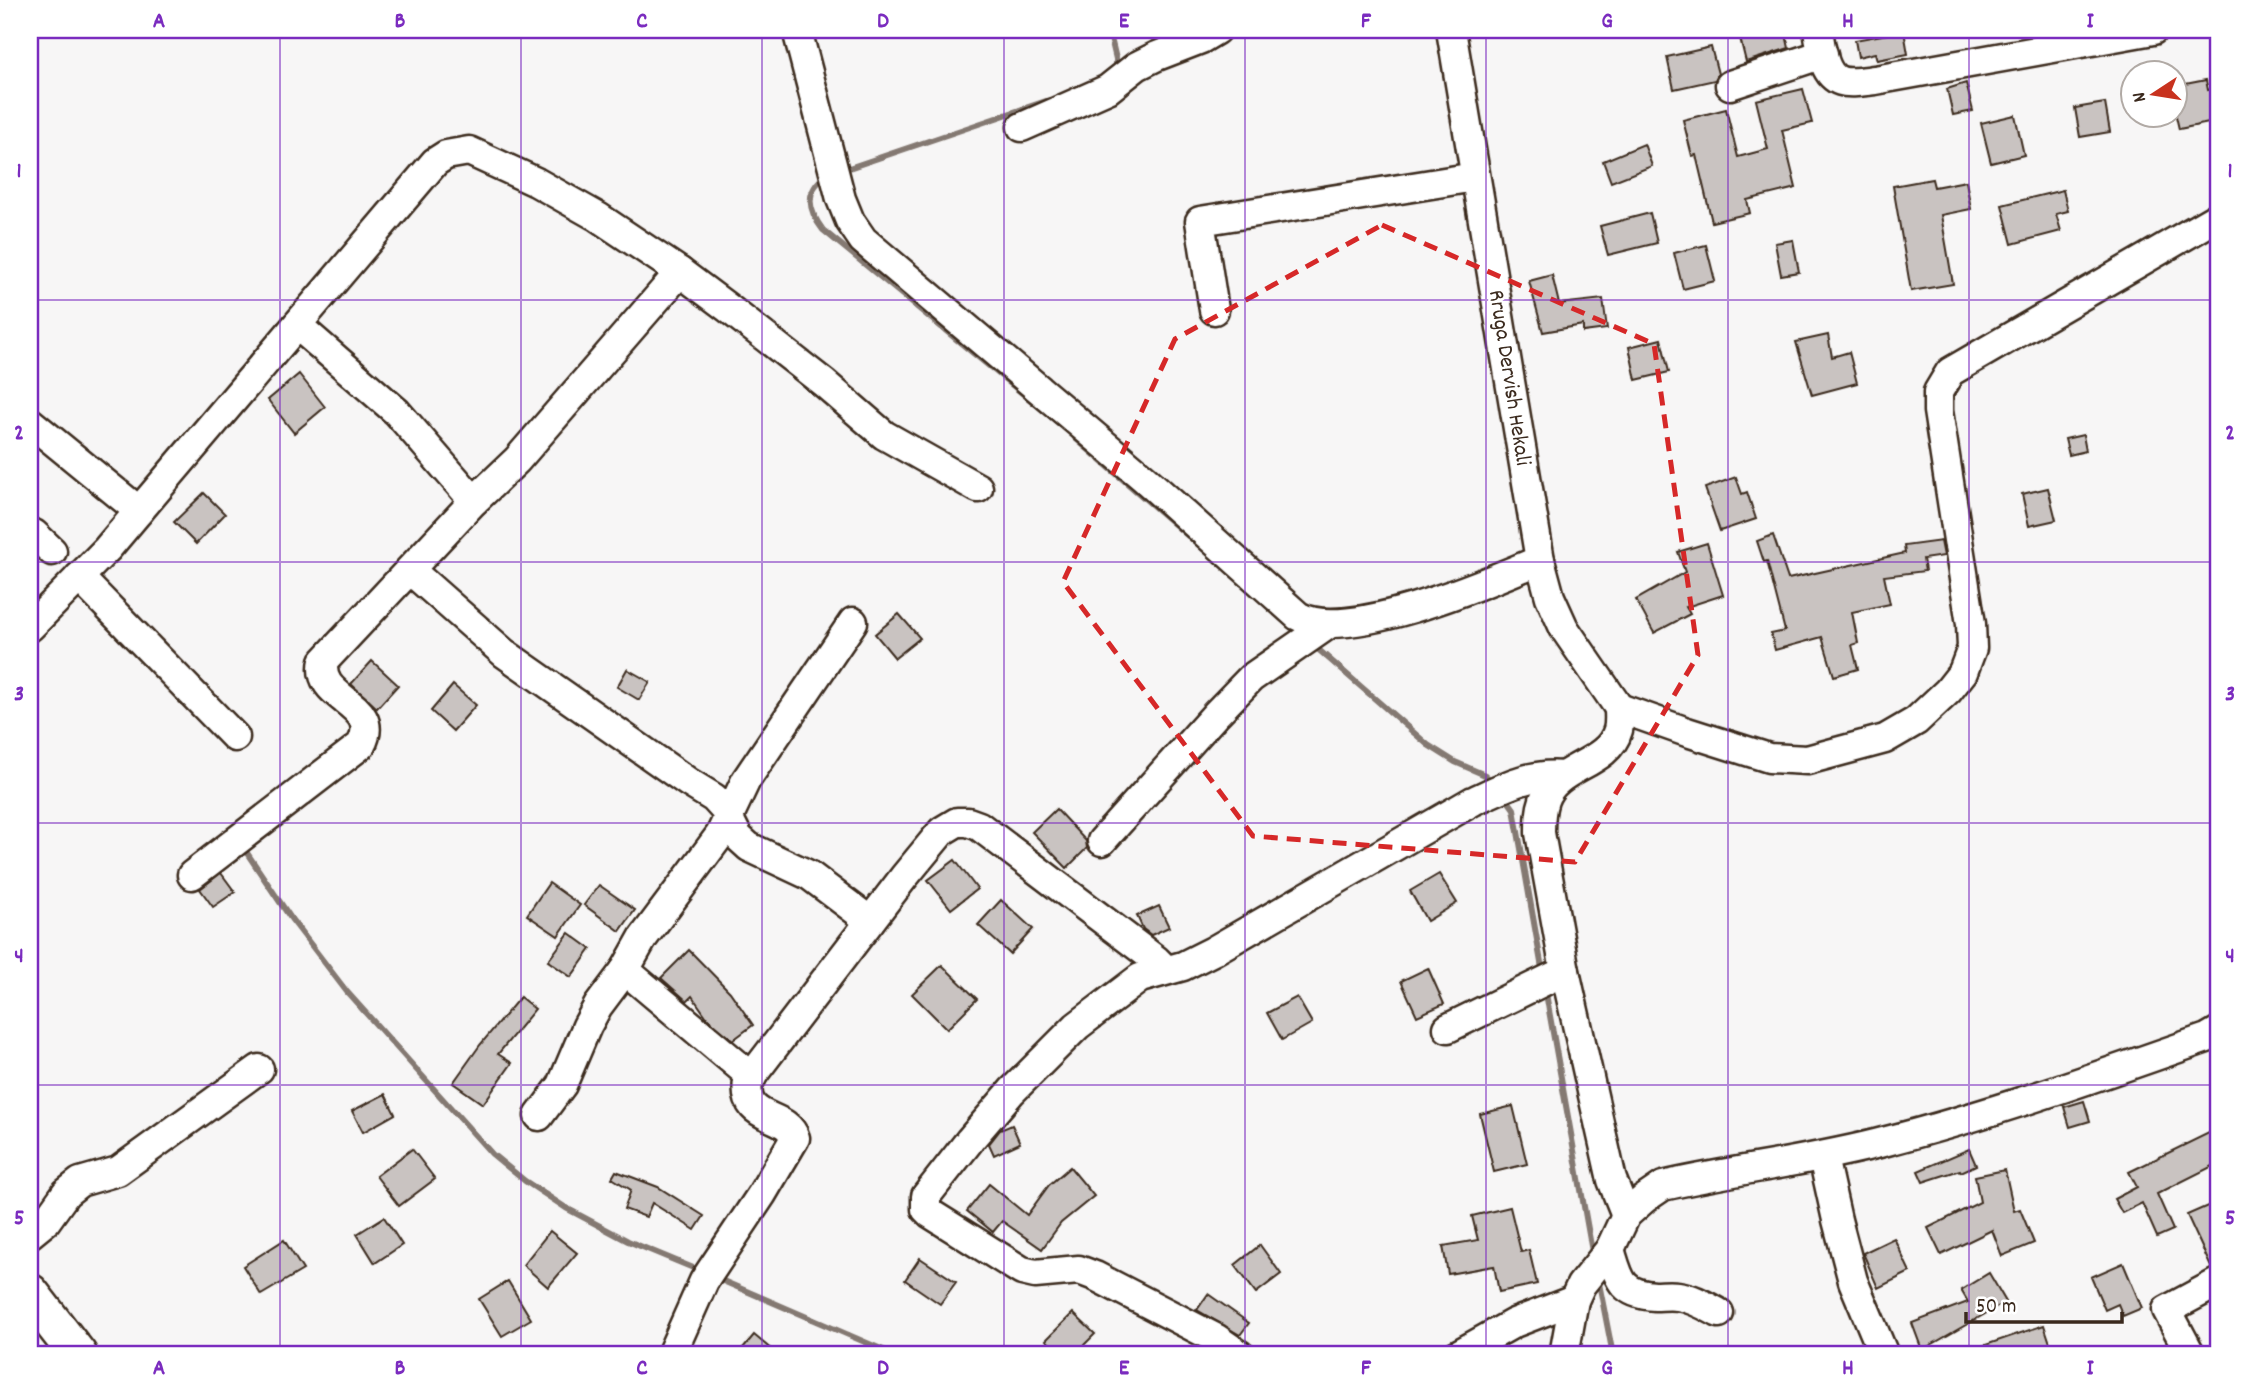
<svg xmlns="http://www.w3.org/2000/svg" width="2249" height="1385" viewBox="0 0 2249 1385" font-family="Dekko,sans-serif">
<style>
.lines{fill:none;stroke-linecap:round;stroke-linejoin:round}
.stream{stroke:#847972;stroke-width:6}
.building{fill:#c9c3c1;stroke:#3b2a1e;stroke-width:2}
.minor-casing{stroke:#3b2a1e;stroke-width:33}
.major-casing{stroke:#3b2a1e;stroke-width:42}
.minor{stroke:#fff;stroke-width:28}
.major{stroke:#fff;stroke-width:37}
.marked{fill:none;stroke:#d62828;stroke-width:5;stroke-dasharray:14 9;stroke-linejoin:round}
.grid{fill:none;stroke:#7b2cbf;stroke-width:2;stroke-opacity:0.55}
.labels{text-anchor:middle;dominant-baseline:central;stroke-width:5;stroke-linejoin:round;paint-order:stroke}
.street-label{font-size:23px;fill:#3b2a1e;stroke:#fff}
.neatline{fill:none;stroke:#7b2cbf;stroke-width:2.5}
.grid-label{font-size:23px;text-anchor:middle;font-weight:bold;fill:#7b2cbf}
</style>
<rect width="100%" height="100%" fill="#f7f6f6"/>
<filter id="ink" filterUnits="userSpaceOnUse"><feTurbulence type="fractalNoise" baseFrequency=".0143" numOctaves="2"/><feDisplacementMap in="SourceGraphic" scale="14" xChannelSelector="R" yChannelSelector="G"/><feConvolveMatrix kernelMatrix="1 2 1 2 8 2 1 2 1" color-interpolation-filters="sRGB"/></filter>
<g filter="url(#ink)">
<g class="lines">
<g class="stream">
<polyline points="1109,30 1116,59 1116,72"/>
<polyline points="843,170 1049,100"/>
<path d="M 826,175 C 804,192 808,210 823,230 L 1056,421"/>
<polyline points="1075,438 1188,536"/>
<polyline points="1312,644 1428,745 1455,762 1485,775 1494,784"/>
<polyline points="1504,795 1514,809 1543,974"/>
<polyline points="247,853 292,920 347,992 492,1154 525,1181 566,1208 628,1241 703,1272"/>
<polyline points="1545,988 1593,1257"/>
<polyline points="716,1278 895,1355"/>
<polyline points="1598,1278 1613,1355"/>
</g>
</g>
<g class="building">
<polygon points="1738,30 1785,30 1789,48 1746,62"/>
<polygon points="1904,31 1908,54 1877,60 1875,53 1858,57 1855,40"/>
<polygon points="1711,47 1718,74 1715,80 1674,89 1667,57"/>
<polygon points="2206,80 2208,90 2219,88 2219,121 2179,129 2175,112 2175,86"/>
<polygon points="1966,83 1973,111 1953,115 1947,89"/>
<polygon points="1803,89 1812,123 1782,130 1796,188 1747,200 1750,213 1712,222 1696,155 1692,156 1683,120 1726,109 1738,157 1768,149 1756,100"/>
<polygon points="2105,103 2110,132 2080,137 2075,108"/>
<polygon points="2015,115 2024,155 1991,163 1981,123"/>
<polygon points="1644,144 1652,166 1611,182 1603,161"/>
<polygon points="1932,179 1934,187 1966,181 1971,209 1941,215 1953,284 1911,291 1893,186"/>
<polygon points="2063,190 2068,211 2056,214 2061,231 2012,244 2002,205"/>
<polygon points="1650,213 1657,243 1608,255 1600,226"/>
<polygon points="1793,240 1799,272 1781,275 1775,243"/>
<polygon points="1706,245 1715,281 1683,289 1674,253"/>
<polygon points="1552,275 1559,304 1603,299 1607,329 1583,332 1583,325 1543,332 1529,281"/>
<polygon points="1828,335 1832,357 1849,352 1857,383 1812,395 1796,342"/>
<polygon points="1661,339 1669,372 1636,380 1629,347"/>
<polygon points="299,374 325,407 294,433 268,400"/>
<polygon points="2083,435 2086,451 2069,455 2065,439"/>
<polygon points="1736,477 1742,494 1747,492 1756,519 1720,531 1705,488"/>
<polygon points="2048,488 2056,520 2029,526 2022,494"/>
<polygon points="204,493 225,514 196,544 174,522"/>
<polygon points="1773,535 1788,579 1905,553 1904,546 1941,541 1944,556 1923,559 1925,571 1884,576 1890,604 1852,612 1858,643 1852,645 1858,669 1834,676 1822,637 1775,650 1771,634 1785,631 1767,561 1764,562 1757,541"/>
<polygon points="1707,543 1723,595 1686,607 1690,614 1654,633 1636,600 1685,572 1678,552"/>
<polygon points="899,614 920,638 895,658 875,634"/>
<polygon points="372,661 398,685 377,708 351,684"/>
<polygon points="627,669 650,682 639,700 617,687"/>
<polygon points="453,685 476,705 453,731 431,711"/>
<polygon points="1056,809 1086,841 1087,848 1067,868 1032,832"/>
<polygon points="955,860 977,889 951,909 928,880"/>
<polygon points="221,873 235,892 213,907 200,889"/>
<polygon points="1439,874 1457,903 1427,921 1410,891"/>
<polygon points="549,883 580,905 558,936 527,915"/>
<polygon points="599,885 635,910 620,931 584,905"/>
<polygon points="1001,900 1033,929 1010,954 978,925"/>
<polygon points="1159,906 1169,927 1151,935 1143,929 1137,916"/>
<polygon points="569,933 591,949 571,977 548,961"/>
<polygon points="689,950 730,992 753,1025 733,1040 708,1019 692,996 687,1001 661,978"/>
<polygon points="942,965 977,999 947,1029 912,994"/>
<polygon points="1428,968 1444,1004 1417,1016 1401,981"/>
<polygon points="520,997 535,1009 498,1054 512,1063 483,1104 453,1083 480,1045"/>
<polygon points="1297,997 1312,1023 1282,1040 1267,1013"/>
<polygon points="385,1094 395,1114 363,1132 352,1111"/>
<polygon points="2084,1101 2090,1121 2070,1127 2064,1107"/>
<polygon points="1513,1106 1527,1164 1494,1172 1480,1114"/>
<polygon points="1012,1125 1020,1143 994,1155 989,1144 1000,1130"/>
<polygon points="2219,1128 2219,1163 2157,1194 2173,1230 2157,1237 2142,1203 2122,1213 2114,1199 2137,1187 2129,1172"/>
<polygon points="412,1149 435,1179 399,1206 376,1176"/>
<polygon points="1969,1149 1976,1165 1961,1172 1960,1170 1923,1182 1918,1171"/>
<polygon points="1070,1167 1094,1196 1061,1223 1042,1249 1002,1221 993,1232 967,1211 989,1184 1027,1215 1049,1185"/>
<polygon points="2005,1170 2014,1211 2020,1209 2034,1243 2002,1256 1992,1230 1941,1255 1928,1228 1980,1202 1975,1176"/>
<polygon points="616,1171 658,1187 704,1216 695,1230 652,1203 646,1217 624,1209 631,1190 612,1178"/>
<polygon points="2219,1201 2219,1265 2211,1267 2187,1215"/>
<polygon points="1510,1207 1521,1252 1529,1250 1537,1284 1499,1292 1494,1266 1448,1274 1443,1246 1478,1240 1472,1216"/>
<polygon points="384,1217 402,1245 375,1263 357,1234"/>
<polygon points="550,1231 577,1253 548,1287 523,1265"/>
<polygon points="1894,1238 1910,1272 1878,1288 1863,1253"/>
<polygon points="284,1240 303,1270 261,1295 243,1266"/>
<polygon points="1260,1245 1281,1274 1256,1293 1235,1265"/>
<polygon points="920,1258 956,1282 940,1304 905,1280"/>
<polygon points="2123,1263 2142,1308 2123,1316 2118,1304 2105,1310 2091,1277"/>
<polygon points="1989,1273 2006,1302 1922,1350 1912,1323 1968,1302 1961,1290"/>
<polygon points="508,1281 531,1319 502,1336 479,1299"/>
<polygon points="1208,1294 1249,1323 1240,1335 1197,1310"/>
<polygon points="1073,1313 1095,1334 1074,1355 1062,1355 1046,1340"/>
<polygon points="2044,1325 2054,1355 1965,1355 1965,1352"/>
<polygon points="754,1335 778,1355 737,1355"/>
</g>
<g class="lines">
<g class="minor-casing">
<g id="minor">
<path d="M 797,30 L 841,199 L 850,221 L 863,240 L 1144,478 L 1298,616 C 1346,644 1490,581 1540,560"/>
<polyline points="1451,30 1540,560 1550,597 1564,628 1619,708"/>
<path d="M 1818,30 C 1821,45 1822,75 1841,81 C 1850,84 1865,81 1875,80 L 2153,30"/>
<polyline points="1730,85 1823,54"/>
<polyline points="1022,127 1108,89 1137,66 1157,56 1201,39 1216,30"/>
<polyline points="1214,310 1200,221 1475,177"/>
<polyline points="297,325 397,412 474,501"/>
<polyline points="30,422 139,511 435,162 446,155 469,151 536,182 598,217 680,272 728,308 824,383 884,435 978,488"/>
<polyline points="30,534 34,534 52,551"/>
<polyline points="410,570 504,653 688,782 714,798 724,809 738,837 749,847 809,875 870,921"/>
<polyline points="79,577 235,737"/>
<polyline points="30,627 107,549 139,511"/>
<polyline points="1619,708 1687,732 1769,758 1807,760 1885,739 1916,721 1948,691 1963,672 1972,648 1971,624 1938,411 1938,392 1950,372 2219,216"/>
<path d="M 1619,708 C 1619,715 1620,723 1618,730 C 1608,766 1556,765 1544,800 C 1540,811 1540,822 1540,833 L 1565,971 L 1612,1180 L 1626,1215"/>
<polyline points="1102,841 1216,714 1251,678 1329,624"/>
<path d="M 192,875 L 361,745 C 384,702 314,701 324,661 L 474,501 L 517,460 L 680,272"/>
<polyline points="625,970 752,1077"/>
<polyline points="1448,1028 1565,971"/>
<polyline points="539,1116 562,1085 587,1026 598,1006 625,970 643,938 720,835 746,780 853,622"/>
<polyline points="1823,1157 1837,1220 1853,1281 1884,1355"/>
<polyline points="30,1234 46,1221 66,1193 80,1182 118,1171 259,1069"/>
<path d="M 1610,1249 C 1619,1278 1620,1294 1655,1296 C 1662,1296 1670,1295 1678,1296 C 1693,1298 1706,1306 1719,1313"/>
<path d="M 671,1355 L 704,1281 L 762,1194 L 795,1138 C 786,1110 742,1124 748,1081 L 904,877 L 942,831 L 957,822 L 968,822 L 979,826 L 1156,960 L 1166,970"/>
<path d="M 1240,1355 L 1217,1339 L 1095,1276 L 1079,1270 L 1035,1274 L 1022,1271 L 931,1214 L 926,1209 L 926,1196 L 970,1140 L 1012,1091 L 1077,1026 L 1140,978 L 1183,966 L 1213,951 L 1473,801 C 1504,787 1529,773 1563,776"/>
<polyline points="1457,1355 1514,1323 1574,1300"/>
<path d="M 1564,1355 L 1574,1300 L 1581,1285 L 1610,1249 L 1626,1215 L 1644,1199 L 1663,1186 C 1737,1169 1813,1161 1887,1141 C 1996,1113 2101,1075 2207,1038 L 2219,1031"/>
<polyline points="2191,1355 2167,1310 2219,1282"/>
</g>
</g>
<g class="major-casing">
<polyline id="major" points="30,1293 78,1355"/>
</g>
<use href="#minor" class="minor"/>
<use href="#major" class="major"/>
</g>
</g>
<path class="marked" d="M 1382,225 L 1654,344 L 1698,655 L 1575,862 L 1253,836 L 1063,582 L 1175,339 Z"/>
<path class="grid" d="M 280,30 L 280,1355M 521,30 L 521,1355M 762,30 L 762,1355M 1004,30 L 1004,1355M 1245,30 L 1245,1355M 1486,30 L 1486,1355M 1728,30 L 1728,1355M 1969,30 L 1969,1355M 30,300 L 2219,300M 30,562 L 2219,562M 30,823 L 2219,823M 30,1085 L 2219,1085"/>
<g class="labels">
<g class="street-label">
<text transform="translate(1508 378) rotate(81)">Rruga Dervish Hekali</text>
</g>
</g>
<rect width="2249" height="1385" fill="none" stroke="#fff" stroke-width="77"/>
<g transform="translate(2154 94) rotate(258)"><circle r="33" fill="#ffffff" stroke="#b1aaa5" stroke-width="2"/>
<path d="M0-5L12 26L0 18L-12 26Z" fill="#c8321e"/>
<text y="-10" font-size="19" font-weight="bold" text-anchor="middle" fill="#3b2a1e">N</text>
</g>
<path d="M1966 1312v10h156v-10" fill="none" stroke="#3b2a1e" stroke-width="3.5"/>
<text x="1976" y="1312" font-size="21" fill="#3b2a1e" stroke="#ffffff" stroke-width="5" paint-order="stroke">50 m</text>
<rect x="38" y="38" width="2172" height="1308" class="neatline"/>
<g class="grid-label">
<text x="159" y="27">A</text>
<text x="400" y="27">B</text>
<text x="642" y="27">C</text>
<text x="883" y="27">D</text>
<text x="1124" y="27">E</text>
<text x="1366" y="27">F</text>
<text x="1607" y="27">G</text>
<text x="1848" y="27">H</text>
<text x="2090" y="27">I</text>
<text x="19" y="177">1</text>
<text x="2230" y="177">1</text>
<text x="19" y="439">2</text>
<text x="2230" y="439">2</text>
<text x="19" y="700">3</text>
<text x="2230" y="700">3</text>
<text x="19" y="962">4</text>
<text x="2230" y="962">4</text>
<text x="19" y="1224">5</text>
<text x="2230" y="1224">5</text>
<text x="159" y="1374">A</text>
<text x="400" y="1374">B</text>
<text x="642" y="1374">C</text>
<text x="883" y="1374">D</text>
<text x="1124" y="1374">E</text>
<text x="1366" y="1374">F</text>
<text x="1607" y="1374">G</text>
<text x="1848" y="1374">H</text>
<text x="2090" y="1374">I</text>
</g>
</svg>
